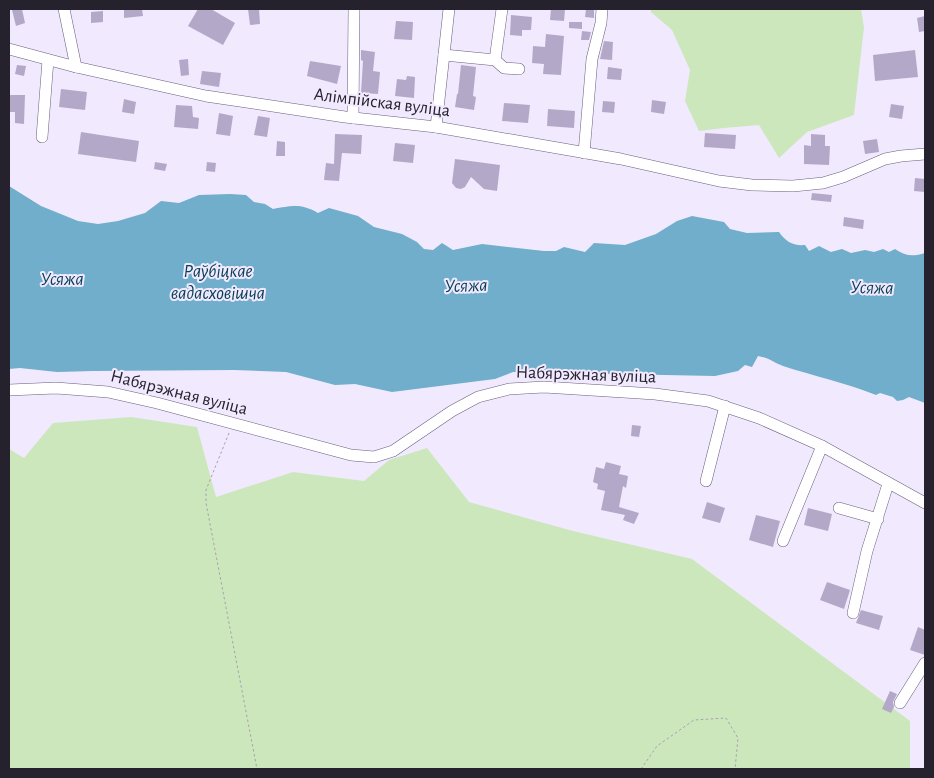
<svg xmlns="http://www.w3.org/2000/svg" width="934" height="778" viewBox="0 0 934 778" font-family="'Alegreya Sans',sans-serif">
<style>
.green{fill:#cce7bc}
.water{fill:#70aecb}
.building{fill:#b4a8c9}
.lines{fill:none;stroke-linecap:round;stroke-linejoin:round}
.minor-casing{stroke:#6a5f7d;stroke-width:12}
.path{stroke:#a7a0b2;stroke-width:1;stroke-dasharray:2.5 2.5;stroke-linecap:butt}
.minor{stroke:#fff;stroke-width:11}
.labels{text-anchor:middle;dominant-baseline:central;stroke-width:4;stroke-linejoin:round;paint-order:stroke}
.street-label{font-size:18px;fill:#25212d;stroke:#f1e9fe}
.water-label{font-size:19px;font-style:italic;fill:#053d52;stroke:#f1e9fe}
</style>
<rect width="100%" height="100%" fill="#f1e9fe"/>
<g class="green">
<polygon points="651,9 861,9 864,27 854,115 807,132 779,158 759,125 724,128 699,131 685,101 690,70 672,30 651,12"/>
<polygon points="131,417 197,427 216,497 293,472 364,481 389,460 427,448 469,502 573,531 692,559 910,721 910,769 9,769 9,449 24,458 53,423"/>
</g>
<path class="water" d="M 9,186 L 41,206 L 78,221 L 98,224 L 118,221 L 145,213 L 161,201 L 179,203 L 199,195 L 230,194 L 246,195 L 254,202 L 265,204 L 273,209 C 292,206 300,203 318,213 L 329,208 L 358,216 L 374,227 L 402,234 L 417,242 L 424,249 L 433,250 L 442,243 L 453,250 L 482,244 L 544,251 L 556,251 L 564,247 L 585,252 L 594,243 L 625,245 L 656,234 L 677,221 L 692,216 L 724,222 L 730,229 L 747,233 L 779,232 C 786,242 793,246 805,245 L 809,251 L 819,246 L 831,252 L 842,249 L 851,253 L 865,250 L 874,252 L 883,249 L 889,252 L 895,249 C 905,256 913,257 925,253 L 925,403 L 909,397 L 903,400 L 897,401 L 893,397 L 880,393 L 876,395 C 846,383 814,376 783,366 C 774,363 770,358 758,356 L 752,367 L 745,365 L 738,371 L 715,376 L 513,372 L 495,379 L 392,392 L 355,384 L 335,385 L 286,372 L 234,370 L 93,371 L 57,372 L 20,368 L 9,369 Z"/>
<g class="building">
<polygon points="22,9 25,23 16,26 12,10"/>
<polygon points="124,9 142,9 143,16 124,18"/>
<polygon points="198,9 211,9 235,23 223,45 188,26"/>
<polygon points="248,9 259,9 260,24 250,25"/>
<polygon points="551,9 565,9 564,21 550,20"/>
<polygon points="586,9 594,9 594,18 585,17"/>
<polygon points="103,11 103,22 91,23 91,12"/>
<polygon points="511,15 532,17 531,30 522,30 522,36 510,35"/>
<polygon points="925,16 925,31 919,32 917,18"/>
<polygon points="396,21 413,22 412,40 394,39"/>
<polygon points="569,22 582,22 582,29 569,28"/>
<polygon points="582,31 591,32 589,40 581,40"/>
<polygon points="546,34 564,36 561,75 543,74 544,64 532,63 533,46 545,47"/>
<polygon points="604,41 613,42 612,60 600,59"/>
<polygon points="361,50 375,52 373,71 380,72 378,94 361,93 363,61 361,60"/>
<polygon points="915,50 918,77 875,81 873,55"/>
<polygon points="188,59 189,75 181,76 179,60"/>
<polygon points="310,61 341,66 337,84 307,76"/>
<polygon points="17,65 26,66 24,76 15,74"/>
<polygon points="461,65 476,67 473,96 476,97 474,110 455,107 457,94 458,94"/>
<polygon points="608,67 622,69 621,80 607,79"/>
<polygon points="202,71 221,73 219,87 200,84"/>
<polygon points="407,76 415,77 414,98 395,96 397,79 406,80"/>
<polygon points="61,89 87,92 85,110 59,107"/>
<polygon points="10,95 25,95 24,124 15,123 15,112 9,112"/>
<polygon points="124,99 136,102 134,114 122,112"/>
<polygon points="652,100 666,102 664,114 651,112"/>
<polygon points="603,101 615,102 614,113 602,112"/>
<polygon points="504,103 530,105 528,123 502,121"/>
<polygon points="891,104 904,106 902,119 889,117"/>
<polygon points="176,105 192,106 193,117 199,118 198,129 174,127"/>
<polygon points="548,109 575,111 574,128 547,126"/>
<polygon points="219,113 233,116 230,136 216,134"/>
<polygon points="258,116 270,118 267,137 254,135"/>
<polygon points="81,132 139,141 136,162 78,154"/>
<polygon points="705,133 736,135 735,149 704,147"/>
<polygon points="335,134 362,135 361,154 342,153 339,181 324,180 326,163 334,164"/>
<polygon points="811,134 825,135 825,146 830,146 829,165 804,164 804,145 811,146"/>
<polygon points="877,139 879,152 865,154 863,141"/>
<polygon points="277,141 285,142 285,156 276,156"/>
<polygon points="395,143 415,145 413,163 393,161"/>
<polygon points="455,159 500,165 497,191 484,189 471,177 465,187 461,189 456,188 452,183"/>
<polygon points="155,162 167,164 165,171 154,169"/>
<polygon points="207,162 216,163 215,172 206,171"/>
<polygon points="915,178 925,179 925,192 914,191"/>
<polygon points="812,193 832,195 831,202 811,200"/>
<polygon points="844,217 864,220 863,229 843,226"/>
<polygon points="632,425 641,426 639,437 631,436"/>
<polygon points="606,462 621,466 619,474 628,476 626,488 623,486 619,507 639,513 634,524 623,520 625,515 601,510 605,491 597,489 598,484 593,482 596,467 604,469"/>
<polygon points="707,502 725,508 720,523 702,518"/>
<polygon points="808,508 832,514 828,531 804,525"/>
<polygon points="756,515 780,521 773,547 749,540"/>
<polygon points="827,582 850,590 844,609 820,600"/>
<polygon points="861,610 883,616 879,630 856,623"/>
<polygon points="918,627 925,630 925,655 910,650"/>
<polygon points="890,691 897,694 893,702 894,707 891,713 882,709"/>
</g>
<g class="lines">
<g class="minor-casing">
<g id="minor">
<polyline points="64,9 76,67"/>
<polyline points="9,49 76,67 206,96 345,117 436,127 621,159 719,181 752,185 793,186 823,183 843,177 885,159 901,156 925,154"/>
<polyline points="444,55 495,60 504,68 519,69"/>
<polyline points="495,60 502,9"/>
<polyline points="353,118 354,9"/>
<polyline points="436,127 449,9"/>
<polyline points="42,137 48,60"/>
<polyline points="584,153 592,59 601,23 602,9"/>
<polyline points="9,390 56,388 108,392 157,403 351,455 374,457 393,451 452,411 478,397 509,389 544,387 655,394 708,401 759,418 822,446 925,503"/>
<polyline points="706,481 725,406"/>
<polyline points="839,508 878,519"/>
<polyline points="783,541 822,446"/>
<polyline points="853,613 867,551 888,484"/>
<polyline points="900,703 925,663"/>
</g>
</g>
<g class="path">
<polyline points="229,433 206,490 206,503 257,769"/>
<polyline points="641,769 657,746 694,720 726,718 738,738 735,769"/>
</g>
<use href="#minor" class="minor"/>
</g>
<g class="labels">
<g class="street-label">
<text transform="translate(382 103) rotate(7)">Алімпійская вуліца</text>
<text transform="translate(586 375) rotate(2)">Набярэжная вуліца</text>
<text transform="translate(179 393) rotate(14)">Набярэжная вуліца</text>
</g>
<g class="water-label">
<text x="218" y="271">Раўбіцкае<tspan x="218" dy="22">вадасховішча</tspan></text>
<text x="62" y="279">Усяжа</text>
<text transform="translate(466 286) rotate(-2)">Усяжа</text>
<text transform="translate(872 288) rotate(1)">Усяжа</text>
</g>
</g>
<rect width="934" height="778" fill="none" stroke="#25212d" stroke-width="20"/>
</svg>
